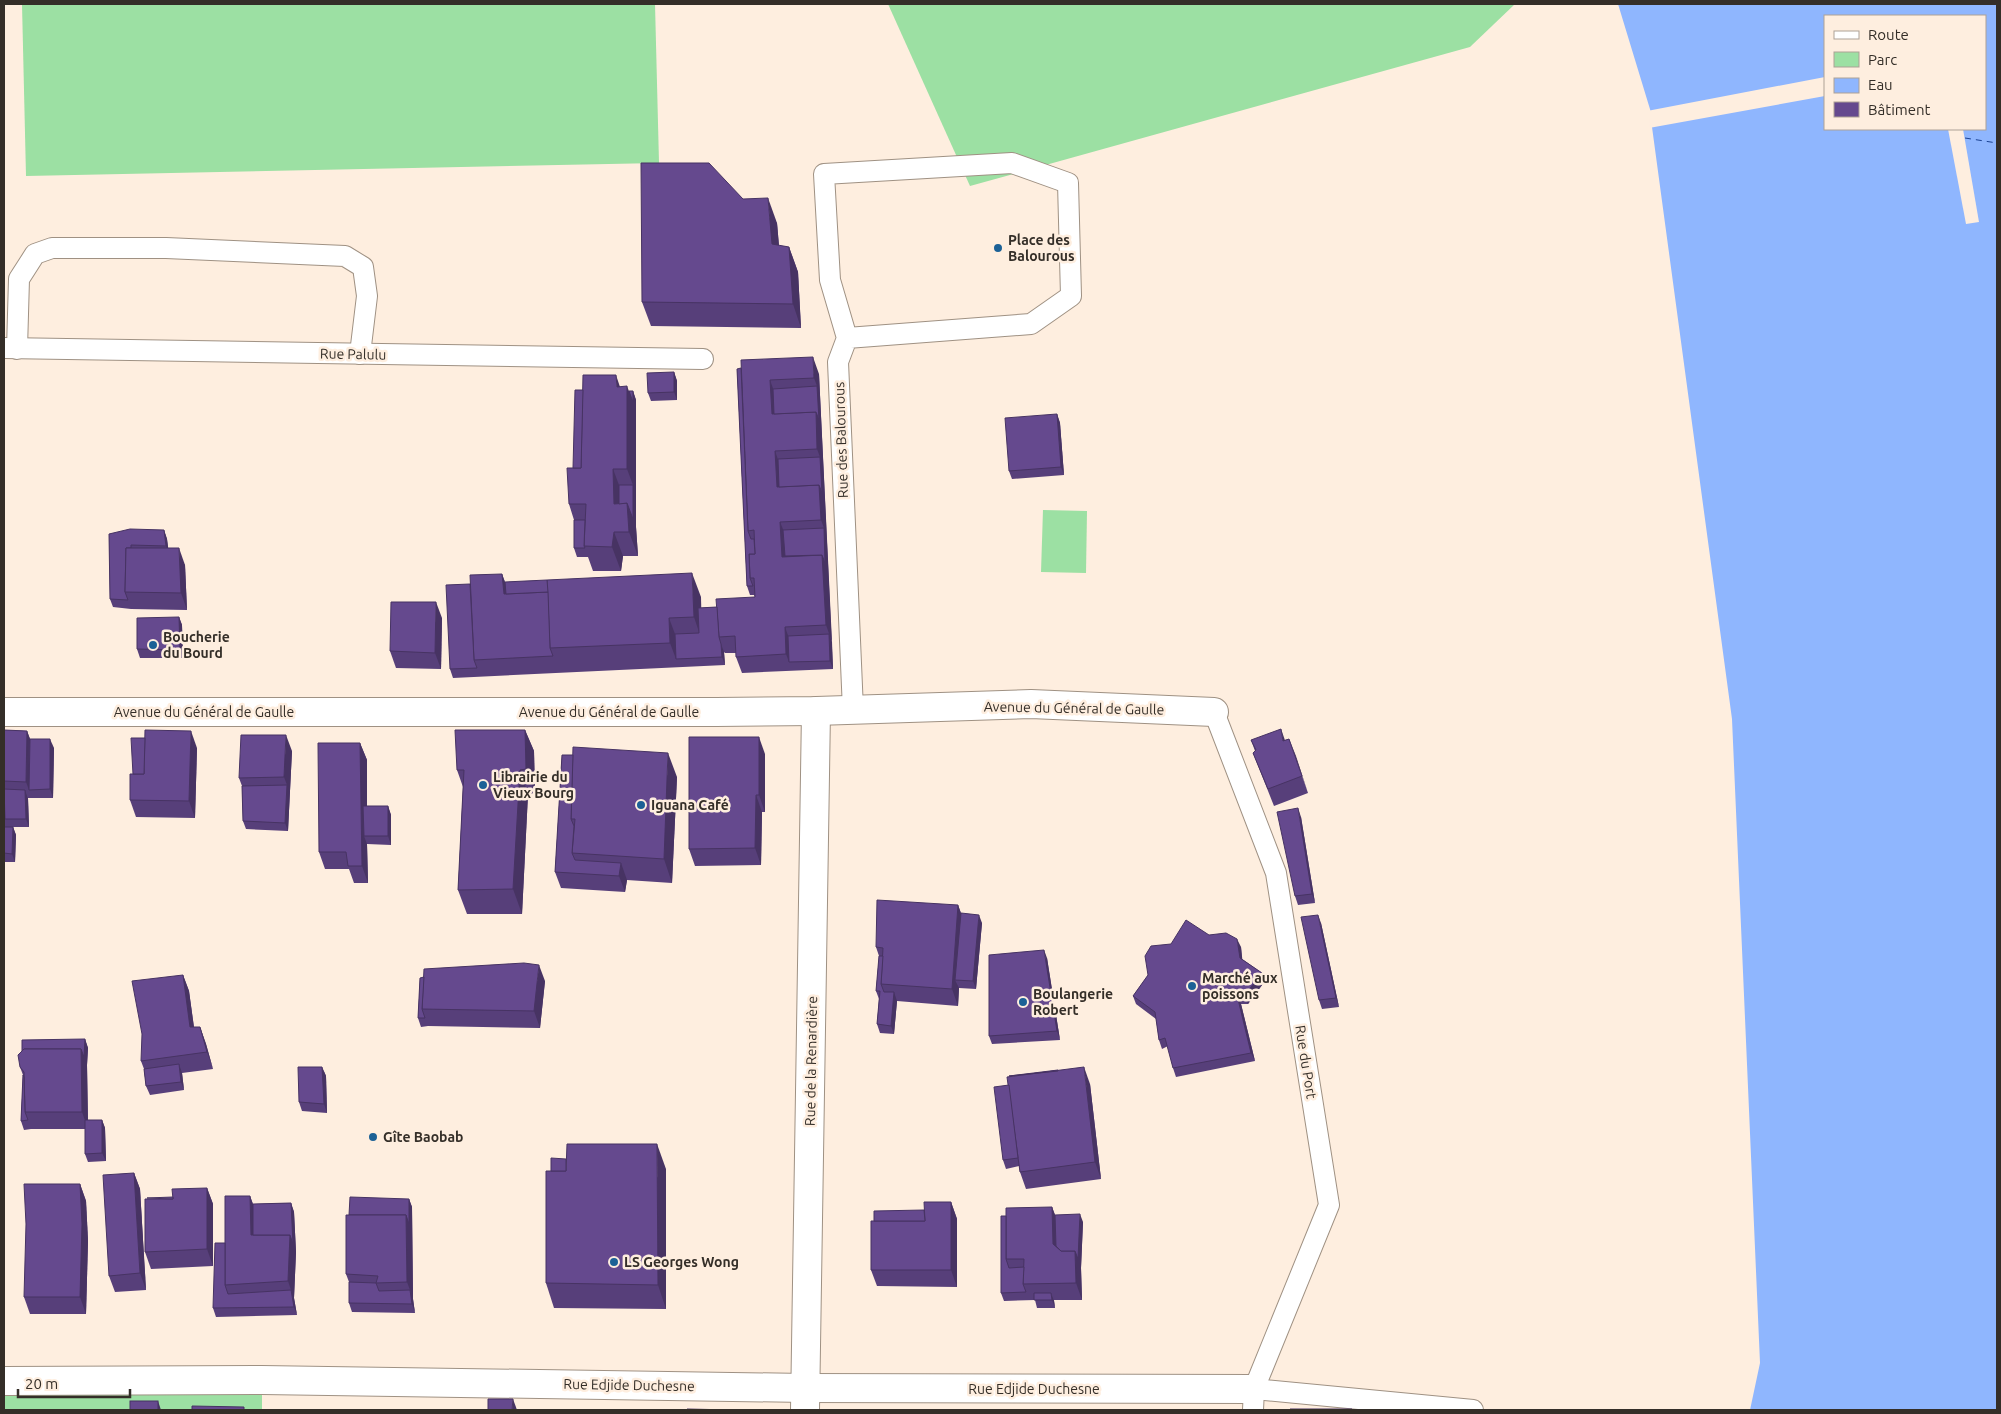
<svg xmlns="http://www.w3.org/2000/svg" width="2001" height="1414" viewBox="0 0 2001 1414" font-family="Ubuntu,sans-serif">
<style>
.green{fill:#9ce0a3}
.water{fill:#8fb6fe;fill-rule:evenodd}
.pier{fill:#feeedf}
.lines{fill:none;stroke-linecap:round;stroke-linejoin:round}
.ferry{stroke:#1b4293;stroke-width:1;stroke-dasharray:6 5;stroke-linecap:butt}
.lane-casing{stroke:#9f9183;stroke-width:22}
.street-casing{stroke:#9f9183;stroke-width:30}
.lane{stroke:#fff;stroke-width:20}
.street{stroke:#fff;stroke-width:28}
.wall{fill:#573f7a}
.shaded-wall{fill:#473363}
.building{fill:#65498e;stroke:#473363}
.poi-dot{fill:#1c6196;stroke:#feeedf;stroke-width:2}
.labels{text-anchor:middle;dominant-baseline:central;stroke-width:5;stroke-linejoin:round;paint-order:stroke}
.poi-label{font-size:14px;font-weight:bold;fill:#342e28;stroke:#feeedf;text-anchor:start}
.street-label{font-size:14px;fill:#342e28;stroke:#feeedf}
</style>
<rect width="100%" height="100%" fill="#feeedf"/>
<g class="green">
<polygon points="22,4 655,4 659,163 26,176"/>
<polygon points="888,4 1515,4 1470,47 970,186"/>
<polygon points="1043,510 1087,511 1086,573 1041,572"/>
<polygon points="262,1380 262,1410 4,1410 4,1381"/>
</g>
<path class="water" d="M 1618,4 L 1997,4 L 1997,1410 L 1750,1410 L 1760,1363 L 1732,719 L 1652,127 L 1653,119 ZM 1825,16 L 1985,16 L 1985,129 L 1825,129 Z"/>
<g class="pier">
<polygon points="1825,77 1825,96 1649,128 1650,119 1647,111"/>
<polygon points="1948,129 1963,129 1979,222 1966,224"/>
</g>
<g class="lines">
<polyline class="ferry" points="1965,138 1997,143"/>
<g class="lane-casing">
<g id="lane">
<polyline points="847,338 1031,324 1071,296 1068,183 1012,163 824,174 830,280 847,338 838,362 853,710"/>
<polyline points="4,348 703,359"/>
<polyline points="17,349 19,279 35,254 52,248 166,248 345,256 363,267 367,296 360,354"/>
<polyline points="1214,712 1276,873 1329,1205 1254,1389 1253,1410"/>
<polyline points="1254,1389 1473,1410"/>
</g>
</g>
<g class="street-casing">
<g id="street">
<polyline points="4,712 716,712 816,711 1031,704 1214,712"/>
<polyline points="4,1381 262,1380 805,1388 1254,1389"/>
<polyline points="805,1410 816,711"/>
</g>
</g>
<use href="#lane" class="lane"/>
<use href="#street" class="street"/>
</g>
<g class="wall">
<polygon points="743,199 777,223 779,246 789,247 798,272 801,328 651,326 642,302"/>
<polygon points="737,369 819,374 833,669 742,673 736,657 736,653 725,653 724,652 725,665 453,678 450,669 470,584 502,574 505,582 701,597 701,608 717,607 755,597 754,595 750,595 747,586"/>
<polygon points="674,372 677,381 677,400 651,401 648,393"/>
<polygon points="620,387 629,391 633,391 636,400 636,527 638,556 623,556 621,571 593,571 588,557 577,557 574,548 574,520 569,504 583,390"/>
<polygon points="1057,414 1060,423 1064,475 1012,479 1009,471"/>
<polygon points="164,530 167,539 168,548 185,565 187,610 131,609 113,607 110,599 109,534"/>
<polygon points="179,617 182,625 183,658 140,658 137,649"/>
<polygon points="442,618 441,669 396,668 390,651"/>
<polygon points="4,730 27,731 30,739 54,748 53,798 28,798 29,827 13,827 16,835 15,862 4,862"/>
<polygon points="525,730 534,751 535,793 528,794 522,914 467,914 458,890 463,787 457,770"/>
<polygon points="1289,739 1308,793 1274,806 1253,753 1255,751 1251,740 1285,740"/>
<polygon points="360,743 367,760 367,806 388,806 391,815 391,845 367,844 368,883 354,883 349,869 325,869 319,852"/>
<polygon points="197,748 195,818 136,817 130,800 133,774"/>
<polygon points="292,751 288,831 246,829 243,821 242,786 239,778"/>
<polygon points="765,754 765,812 762,812 761,865 695,866 689,849"/>
<polygon points="562,755 677,777 672,883 627,880 625,892 561,888 555,872"/>
<polygon points="1301,817 1315,903 1298,905 1295,896"/>
<polygon points="958,905 961,913 982,923 976,989 959,988 958,1006 897,1001 894,1034 880,1033 877,1024 879,999 876,991 879,956 876,947"/>
<polygon points="1321,923 1339,1007 1322,1009 1319,1000"/>
<polygon points="1209,935 1241,947 1242,959 1262,973 1265,981 1248,1004 1241,1004 1255,1061 1176,1077 1173,1068 1168,1046 1162,1049 1159,1040 1156,1019 1136,1004 1133,996 1171,944"/>
<polygon points="1047,958 1060,1040 992,1044 989,1036"/>
<polygon points="183,975 189,991 194,1027 200,1027 206,1044 213,1069 182,1073 184,1090 150,1095 146,1086 144,1069 141,1061"/>
<polygon points="420,978 545,981 540,1028 428,1026 421,1027 418,1018"/>
<polygon points="85,1039 88,1048 87,1065 88,1120 102,1120 105,1128 106,1161 88,1162 85,1154 85,1129 31,1129 24,1130 21,1121 23,1075 20,1067"/>
<polygon points="322,1067 326,1076 327,1113 302,1111 299,1102"/>
<polygon points="1090,1084 1101,1179 1026,1189 1020,1172 1019,1166 1006,1169 1003,1160"/>
<polygon points="666,1169 666,1309 554,1308 546,1283"/>
<polygon points="134,1173 140,1189 146,1290 115,1292 109,1276"/>
<polygon points="80,1184 86,1201 88,1241 86,1314 30,1314 24,1297"/>
<polygon points="207,1188 213,1204 213,1266 151,1269 145,1252 173,1197"/>
<polygon points="250,1196 253,1204 291,1203 294,1212 296,1252 294,1298 297,1315 216,1317 213,1308 225,1243"/>
<polygon points="409,1199 412,1207 413,1299 415,1313 352,1312 349,1303 349,1282 346,1274 349,1215"/>
<polygon points="951,1202 957,1219 957,1287 877,1286 871,1270 874,1221 924,1210"/>
<polygon points="1052,1207 1055,1215 1083,1222 1081,1268 1082,1300 1054,1300 1055,1308 1037,1308 1035,1300 1004,1301 1001,1293 1006,1216"/>
</g>
<g class="shaded-wall">
<polygon points="768,198 777,223 781,269 772,244"/>
<polygon points="789,247 798,272 801,328 793,304"/>
<polygon points="813,357 819,374 832,642 826,625 822,555 824,528 821,520 819,485 820,457 817,449 816,412 817,386 814,378"/>
<polygon points="674,372 677,381 677,400 674,392"/>
<polygon points="616,375 624,399 617,387"/>
<polygon points="770,380 776,397 775,422 772,414"/>
<polygon points="627,386 633,402 633,391 636,400 636,527 638,556 629,532 627,503 633,485 627,469"/>
<polygon points="1057,414 1060,423 1064,475 1061,467"/>
<polygon points="775,451 781,468 780,495 777,487"/>
<polygon points="613,469 622,493 623,520 614,504"/>
<polygon points="780,522 787,539 788,565 782,557"/>
<polygon points="164,530 167,539 169,554 166,546"/>
<polygon points="614,532 623,556 621,571 612,547"/>
<polygon points="179,548 185,565 187,610 181,593"/>
<polygon points="692,573 701,597 702,641 694,617"/>
<polygon points="502,574 508,591 509,602 504,594"/>
<polygon points="436,602 442,618 441,669 435,653"/>
<polygon points="179,617 182,625 183,658 180,650"/>
<polygon points="669,618 678,642 676,659 670,643"/>
<polygon points="785,627 791,644 789,662 786,654"/>
<polygon points="829,634 832,642 833,669 830,661"/>
<polygon points="721,644 724,652 725,665 722,657"/>
<polygon points="1281,729 1287,746 1283,741"/>
<polygon points="525,730 534,751 535,793 526,769"/>
<polygon points="27,731 33,747 29,790 26,782"/>
<polygon points="191,731 197,748 195,818 189,801"/>
<polygon points="286,735 292,751 288,831 285,823 287,785 284,777"/>
<polygon points="759,737 765,754 765,812 759,795"/>
<polygon points="50,739 54,748 53,798 50,789"/>
<polygon points="1289,739 1296,756 1308,793 1302,776"/>
<polygon points="360,743 367,760 367,836 364,836 367,844 368,883 362,866"/>
<polygon points="668,753 677,777 672,883 664,859"/>
<polygon points="520,770 528,794 522,914 513,889"/>
<polygon points="4,787 8,797 5,819 4,816"/>
<polygon points="25,790 28,799 29,827 26,819"/>
<polygon points="756,795 762,812 761,865 755,848"/>
<polygon points="388,806 391,815 391,845 388,836"/>
<polygon points="1298,808 1301,817 1315,903 1312,894"/>
<polygon points="13,827 16,835 15,862 12,854"/>
<polygon points="621,863 627,880 625,892 619,876"/>
<polygon points="958,905 964,922 955,980 959,988 958,1006 952,989"/>
<polygon points="979,915 982,923 976,989 973,981"/>
<polygon points="1318,915 1321,923 1339,1007 1336,998"/>
<polygon points="1237,939 1241,947 1243,966 1240,958"/>
<polygon points="1044,950 1047,958 1060,1040 1057,1031"/>
<polygon points="539,965 545,981 540,1028 534,1011"/>
<polygon points="1262,973 1265,981 1248,1004 1244,996"/>
<polygon points="183,975 189,991 196,1043 190,1027"/>
<polygon points="894,992 897,1001 894,1034 891,1026"/>
<polygon points="1237,995 1241,1004 1255,1061 1251,1053"/>
<polygon points="200,1027 206,1044 213,1069 207,1052"/>
<polygon points="85,1039 88,1048 87,1065 88,1129 82,1112 81,1049"/>
<polygon points="179,1064 182,1073 184,1090 181,1082"/>
<polygon points="322,1067 326,1076 327,1113 324,1104"/>
<polygon points="1084,1067 1090,1084 1101,1179 1095,1162"/>
<polygon points="102,1120 105,1128 106,1161 102,1153"/>
<polygon points="657,1144 666,1169 666,1309 658,1285"/>
<polygon points="134,1173 140,1189 146,1290 140,1273"/>
<polygon points="80,1184 86,1201 88,1241 86,1314 80,1297"/>
<polygon points="207,1188 213,1204 213,1266 207,1249"/>
<polygon points="250,1196 256,1213 256,1243 251,1235"/>
<polygon points="409,1199 412,1207 413,1299 415,1313 412,1304 410,1290 407,1282 406,1215"/>
<polygon points="951,1202 957,1219 957,1287 951,1270"/>
<polygon points="291,1203 294,1212 296,1252 294,1298 297,1315 294,1307 291,1290 288,1281"/>
<polygon points="1052,1207 1058,1223 1059,1255 1053,1244"/>
<polygon points="1080,1214 1083,1222 1081,1268 1082,1300 1076,1283 1075,1251"/>
<polygon points="1051,1293 1054,1301 1055,1308 1052,1300"/>
<polygon points="513,1399 517,1410 512,1410"/>
<polygon points="158,1401 161,1410 158,1410"/>
</g>
<g class="building">
<polygon points="641,163 709,163 743,199 768,198 772,244 789,247 793,304 642,302"/>
<polygon points="813,357 814,378 770,380 772,414 816,412 817,449 775,451 777,487 819,485 821,520 780,522 782,557 822,555 826,625 785,627 786,654 736,657 735,636 719,637 716,599 755,597 754,578 750,578 749,554 755,554 754,530 748,531 741,360"/>
<polygon points="741,368 748,531 751,539 754,539 755,554 749,554 750,578 753,586 747,586 737,369"/>
<polygon points="674,372 674,392 648,393 647,373"/>
<polygon points="583,375 616,375 617,387 627,386 627,469 613,469 614,504 627,503 629,532 614,532 612,547 584,546 586,504 569,504 567,468 581,468"/>
<polygon points="817,386 819,420 816,412 774,414 773,389"/>
<polygon points="575,390 583,390 581,468 573,468"/>
<polygon points="629,391 633,391 633,402"/>
<polygon points="1057,414 1061,467 1009,471 1005,418"/>
<polygon points="820,457 822,493 819,485 779,487 778,459"/>
<polygon points="619,485 633,485 633,519 627,503 619,504"/>
<polygon points="574,520 585,520 584,546 585,548 574,548"/>
<polygon points="824,528 825,563 822,555 785,556 783,530"/>
<polygon points="130,529 164,530 166,546 131,545 131,548 126,548 125,592 128,600 110,599 109,534"/>
<polygon points="126,548 179,548 181,593 125,592"/>
<polygon points="692,573 694,617 669,618 670,643 550,648 547,580"/>
<polygon points="502,574 504,594 548,592 550,648 553,656 474,660 470,575"/>
<polygon points="547,580 548,592 506,594 505,582"/>
<polygon points="470,584 474,660 477,668 450,669 446,585"/>
<polygon points="391,602 436,602 435,653 390,651"/>
<polygon points="717,607 719,637 721,644 722,657 676,659 675,634 699,633 698,608"/>
<polygon points="179,617 180,650 137,649 137,618"/>
<polygon points="829,634 830,661 789,662 788,636"/>
<polygon points="1281,729 1283,741 1289,739 1302,776 1268,789 1253,753 1256,750 1251,740"/>
<polygon points="4,730 27,731 26,782 4,781"/>
<polygon points="145,730 191,731 189,801 130,800 130,774 144,774"/>
<polygon points="455,730 525,730 526,769 520,770 513,889 458,890 464,770 457,770"/>
<polygon points="241,735 286,735 284,777 239,778"/>
<polygon points="689,737 759,737 759,795 756,795 755,848 689,849"/>
<polygon points="131,738 145,738 144,774 133,774"/>
<polygon points="30,739 50,739 50,789 29,790"/>
<polygon points="318,743 360,743 362,866 348,866 346,852 319,852"/>
<polygon points="573,747 668,753 664,859 572,853 575,819 571,819"/>
<polygon points="562,755 573,755 571,819 574,826 572,853 575,860 621,863 619,876 555,872"/>
<polygon points="287,785 285,823 243,821 242,786"/>
<polygon points="4,789 25,790 26,819 5,819"/>
<polygon points="363,806 388,806 388,836 364,836"/>
<polygon points="1298,808 1312,894 1295,896 1277,812"/>
<polygon points="4,827 13,827 12,854 4,853"/>
<polygon points="877,900 958,905 952,989 881,984 883,948 876,947"/>
<polygon points="961,913 979,915 973,981 955,980"/>
<polygon points="1318,915 1336,998 1319,1000 1301,917"/>
<polygon points="1186,920 1209,935 1226,933 1237,939 1240,958 1262,973 1244,996 1237,995 1251,1053 1173,1068 1165,1038 1159,1040 1155,1012 1133,996 1148,975 1145,956 1151,946 1171,944"/>
<polygon points="1044,950 1057,1031 989,1036 989,955"/>
<polygon points="879,956 883,956 881,984 884,992 894,992 891,1026 877,1024 880,991 876,991"/>
<polygon points="524,963 539,965 534,1011 422,1009 424,969"/>
<polygon points="183,975 190,1027 200,1027 207,1052 141,1061 142,1034 132,981"/>
<polygon points="424,977 422,1009 425,1018 418,1018 420,978"/>
<polygon points="85,1039 84,1057 81,1049 24,1049 22,1052 22,1040"/>
<polygon points="24,1049 81,1049 82,1112 25,1112 24,1072 20,1067 18,1055"/>
<polygon points="179,1064 181,1082 146,1086 144,1069"/>
<polygon points="298,1067 322,1067 324,1104 299,1102"/>
<polygon points="1084,1067 1095,1162 1020,1172 1007,1077"/>
<polygon points="1058,1070 1058,1071 1009,1076"/>
<polygon points="23,1075 24,1077 25,1112 28,1120 21,1121"/>
<polygon points="1009,1085 1018,1158 1003,1160 994,1087"/>
<polygon points="85,1120 102,1120 102,1153 85,1154"/>
<polygon points="567,1144 657,1144 658,1285 546,1283 546,1171 566,1171"/>
<polygon points="551,1158 566,1159 566,1171 551,1171"/>
<polygon points="134,1173 140,1273 109,1276 103,1175"/>
<polygon points="24,1184 80,1184 82,1224 80,1297 24,1297 26,1224"/>
<polygon points="207,1188 207,1249 145,1252 145,1199 173,1199 172,1189"/>
<polygon points="225,1196 250,1196 251,1235 290,1235 288,1281 225,1285"/>
<polygon points="173,1197 173,1199 147,1198"/>
<polygon points="350,1197 409,1199 409,1224 406,1215 349,1215"/>
<polygon points="924,1202 951,1202 951,1270 871,1270 871,1221 925,1221"/>
<polygon points="291,1203 293,1244 290,1235 253,1235 253,1204"/>
<polygon points="1052,1207 1053,1244 1061,1251 1075,1251 1076,1283 1023,1284 1024,1259 1006,1259 1006,1208"/>
<polygon points="924,1210 925,1221 874,1221 874,1211"/>
<polygon points="1080,1214 1078,1259 1075,1251 1061,1251 1056,1246 1055,1215"/>
<polygon points="346,1215 406,1215 407,1282 376,1283 378,1276 346,1274"/>
<polygon points="1001,1216 1006,1216 1006,1259 1009,1268 1024,1267 1023,1284 1026,1292 1001,1293"/>
<polygon points="215,1243 225,1243 225,1285 228,1294 291,1290 294,1307 213,1308"/>
<polygon points="349,1282 376,1283 379,1291 410,1290 412,1304 349,1303"/>
<polygon points="1034,1293 1051,1293 1052,1300 1034,1300"/>
<polygon points="488,1399 513,1399 512,1410 488,1410"/>
<rect x="130" y="1401" width="28" height="9"/>
<polygon points="192,1406 244,1407 244,1410 192,1410"/>
<polygon points="687,1409 733,1410 687,1410"/>
<polygon points="1290,1409 1352,1409 1353,1410 1289,1410"/>
</g>
<g class="poi-dot">
<circle cx="998" cy="248" r="5"/>
<circle cx="153" cy="645" r="5"/>
<circle cx="483" cy="785" r="5"/>
<circle cx="641" cy="805" r="5"/>
<circle cx="1192" cy="986" r="5"/>
<circle cx="1023" cy="1002" r="5"/>
<circle cx="373" cy="1137" r="5"/>
<circle cx="614" cy="1262" r="5"/>
</g>
<g class="labels">
<g class="poi-label">
<text x="1008" y="240">Place des<tspan x="1008" dy="16">Balourous</tspan></text>
<text x="163" y="637">Boucherie<tspan x="163" dy="16">du Bourd</tspan></text>
<text x="493" y="777">Librairie du<tspan x="493" dy="16">Vieux Bourg</tspan></text>
<text x="651" y="805">Iguana Café</text>
<text x="1202" y="978">Marché aux<tspan x="1202" dy="16">poissons</tspan></text>
<text x="1033" y="994">Boulangerie<tspan x="1033" dy="16">Robert</tspan></text>
<text x="383" y="1137">Gîte Baobab</text>
<text x="624" y="1262">LS Georges Wong</text>
</g>
<g class="street-label">
<text transform="translate(353 354) rotate(1)">Rue Palulu</text>
<text transform="translate(841 440) rotate(-92)">Rue des Balourous</text>
<text transform="translate(1074 708) rotate(1)">Avenue du Général de Gaulle</text>
<text x="204" y="712">Avenue du Général de Gaulle</text>
<text x="609" y="712">Avenue du Général de Gaulle</text>
<text transform="translate(811 1061) rotate(-89)">Rue de la Renardière</text>
<text transform="translate(1306 1062) rotate(81)">Rue du Port</text>
<text transform="translate(629 1385) rotate(1)">Rue Edjide Duchesne</text>
<text x="1034" y="1389">Rue Edjide Duchesne</text>
</g>
</g>
<rect width="2001" height="1414" fill="none" stroke="#342e28" stroke-width="10"/>
<rect x="1824" y="15" width="162" height="115" fill="#feeedf" stroke="#ada196"/>
<rect x="1834" y="31" width="25" height="8" fill="#ffffff" stroke="#ada196"/>
<text x="1868" y="40" font-size="15" fill="#342e28">Route</text>
<rect x="1834" y="52" width="25" height="15" fill="#9ce0a3" stroke="#ada196"/>
<text x="1868" y="65" font-size="15" fill="#342e28">Parc</text>
<rect x="1834" y="78" width="25" height="15" fill="#8fb6fe" stroke="#ada196"/>
<text x="1868" y="90" font-size="15" fill="#342e28">Eau</text>
<rect x="1834" y="102" width="25" height="15" fill="#65498e" stroke="#ada196"/>
<text x="1868" y="115" font-size="15" fill="#342e28">Bâtiment</text>
<path d="M18 1389v8h112v-8" fill="none" stroke="#342e28" stroke-width="2.5"/>
<text x="25" y="1389" font-size="15" fill="#342e28" stroke="#feeedf" stroke-width="4" paint-order="stroke">20 m</text>
</svg>
